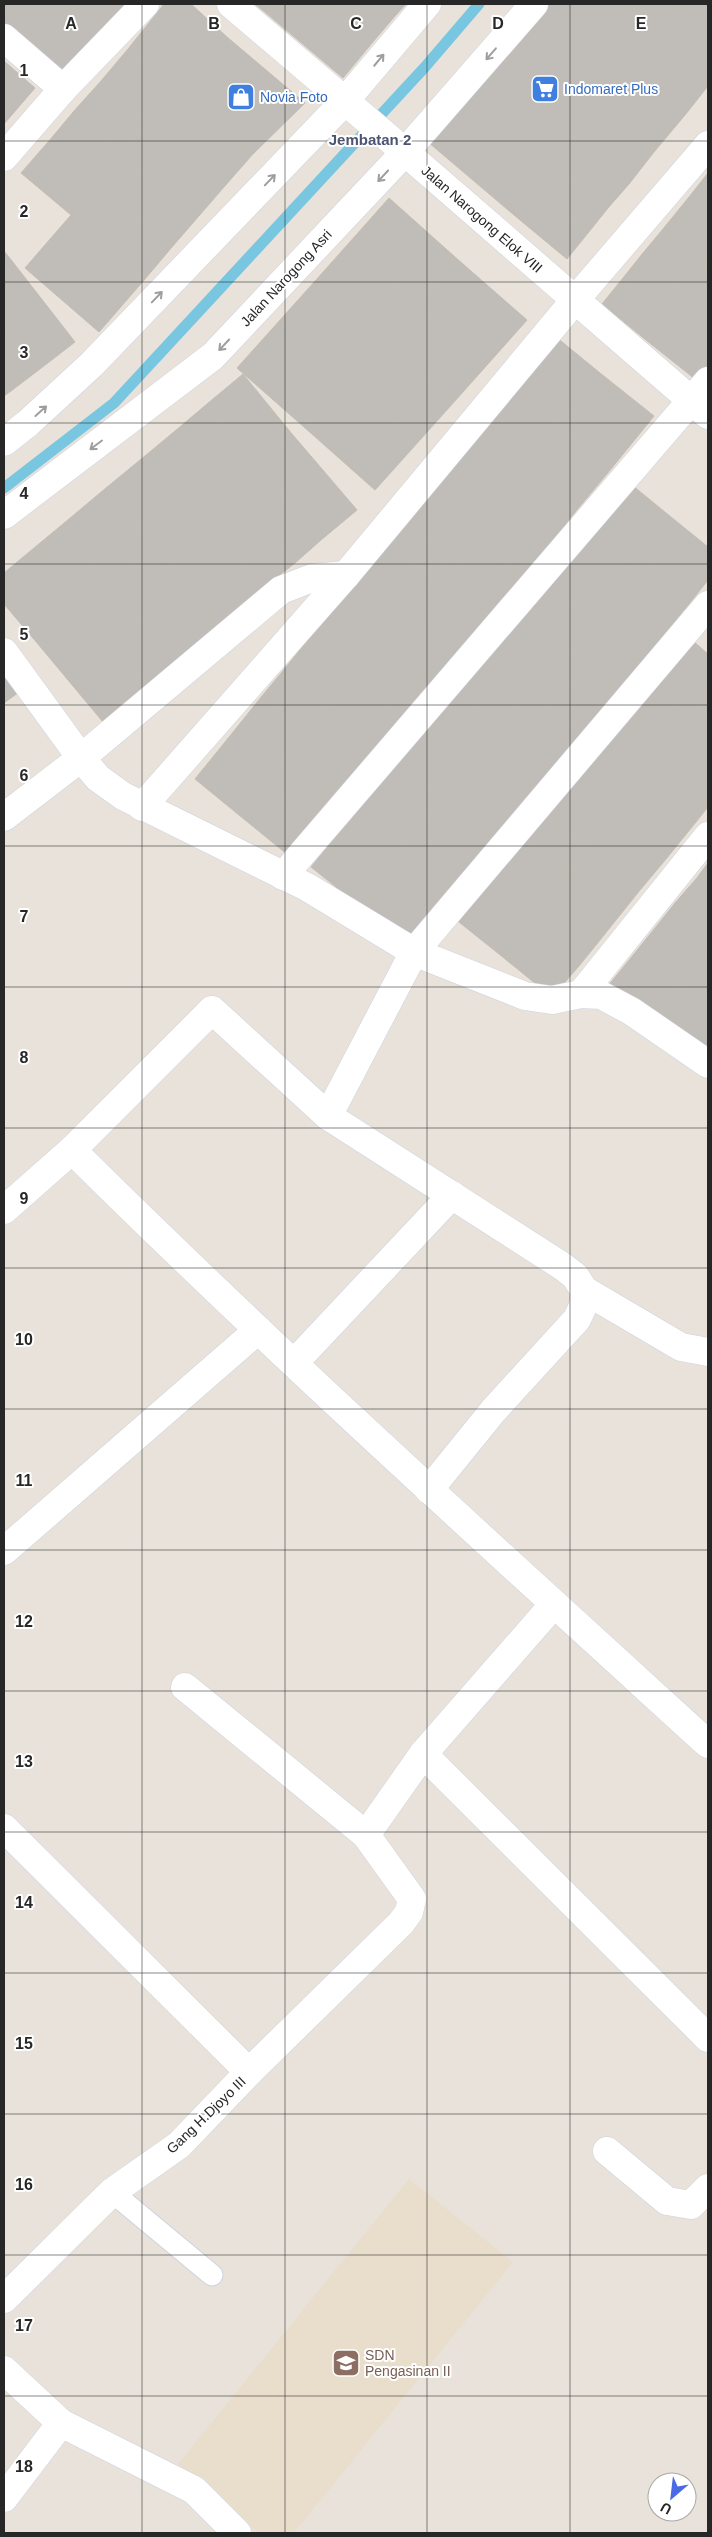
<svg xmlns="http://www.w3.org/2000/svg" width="712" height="2537" viewBox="0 0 712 2537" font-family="Helvetica,sans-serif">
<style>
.education{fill:#e8decb}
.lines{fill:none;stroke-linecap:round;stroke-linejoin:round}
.stream{stroke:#78c6e0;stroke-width:11}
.building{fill:#c0bcb7;stroke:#c3bdb4}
.lane-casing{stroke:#d0d3df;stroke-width:23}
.street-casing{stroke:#d0d3df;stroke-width:29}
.secondary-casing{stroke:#d0d3df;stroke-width:29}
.lane{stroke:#fff;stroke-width:21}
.street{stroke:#fff;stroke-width:28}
.secondary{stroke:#fff;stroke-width:28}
.oneway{stroke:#9e9e9e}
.grid{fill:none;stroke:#272727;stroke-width:1;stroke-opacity:0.55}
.labels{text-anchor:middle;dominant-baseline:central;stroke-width:4;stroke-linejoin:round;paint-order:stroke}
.shop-label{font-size:14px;fill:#366cbe;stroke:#fff;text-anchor:start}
.street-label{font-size:14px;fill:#272727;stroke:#fff}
.education-label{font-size:14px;fill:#785e54;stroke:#fff;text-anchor:start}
.neighbourhood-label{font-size:15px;font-weight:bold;fill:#4d5472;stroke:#fff}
.grid-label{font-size:16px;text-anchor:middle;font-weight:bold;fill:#272727;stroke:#fff;stroke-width:4;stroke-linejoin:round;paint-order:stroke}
</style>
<rect width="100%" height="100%" fill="#e8e2da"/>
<polygon class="education" points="409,2179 513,2262 294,2533 259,2533 178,2464"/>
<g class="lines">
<polyline class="stream" points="4,488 114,403 425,67 479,4"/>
</g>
<g class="building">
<polygon points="4,4 58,4 23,44 4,28"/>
<polygon points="58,4 61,4 99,37 62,79 23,44"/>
<polygon points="61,4 128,4 99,37"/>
<polygon points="164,4 191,4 227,37 177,91 128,49"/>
<polygon points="255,4 274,4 266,13"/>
<polygon points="274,4 325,4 372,43 343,78 266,13"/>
<polygon points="325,4 381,4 395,16 372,43"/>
<polygon points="381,4 406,4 395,16"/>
<polygon points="547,4 621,4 661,36 514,215 428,142"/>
<polygon points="622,4 674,4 681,10 661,36"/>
<polygon points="674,4 686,4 681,10"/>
<polygon points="686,4 708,4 708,32 681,10"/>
<polygon points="681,10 708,32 708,74 661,36"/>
<polygon points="661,36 708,74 708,86 685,115 631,72"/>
<polygon points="227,37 305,103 252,155 177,91"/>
<polygon points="128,49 177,91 150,123 101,81"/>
<polygon points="4,61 35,88 4,124"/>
<polygon points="631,72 685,115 654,152 601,109"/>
<polygon points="101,81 150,123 124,153 74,111"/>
<polygon points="177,91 252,155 224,187 150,123"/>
<polygon points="601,109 654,152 629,184 575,140"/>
<polygon points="74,111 124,153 98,184 49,141"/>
<polygon points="150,123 224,187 198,217 124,153"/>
<polygon points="575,140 629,184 608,208 555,165"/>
<polygon points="49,141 98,184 71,215 21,173"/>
<polygon points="124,153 198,217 172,247 98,184"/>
<polygon points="555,165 608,208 588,233 535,190"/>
<polygon points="708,173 708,213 689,197"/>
<polygon points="98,184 172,247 145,279 71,215"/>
<polygon points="535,190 588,233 567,259 514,215"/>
<polygon points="689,197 708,213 707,264 663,229"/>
<polygon points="389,198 455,257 416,302 349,243"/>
<polygon points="71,215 145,279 99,332 25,268"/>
<polygon points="663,229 707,264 687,290 643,253"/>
<polygon points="349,243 416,302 382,339 316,280"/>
<polygon points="4,251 12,261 4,267"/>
<polygon points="643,253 687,290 667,314 623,278"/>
<polygon points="455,257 527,320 487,365 416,302"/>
<polygon points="12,261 75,342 36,372 4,332 4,267"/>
<polygon points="707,264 708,265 708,307 687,290"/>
<polygon points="623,278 667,314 646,340 602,304"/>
<polygon points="316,280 382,339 347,378 281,319"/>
<polygon points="687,290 708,307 708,347 667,314"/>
<polygon points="416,302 487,365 454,402 382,339"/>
<polygon points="667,314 708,347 708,373 700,383 646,340"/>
<polygon points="281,319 347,378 304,427 237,368"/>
<polygon points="4,332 36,372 11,391 4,382"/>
<polygon points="556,337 600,373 558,425 513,389"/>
<polygon points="382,339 454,402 419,441 347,378"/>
<polygon points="600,373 654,416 611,469 558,425"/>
<polygon points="243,374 292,434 256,464 207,404"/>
<polygon points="347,378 419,441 375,490 304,427"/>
<polygon points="4,382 11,391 4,396"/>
<polygon points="513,389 558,425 523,468 478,432"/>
<polygon points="207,404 256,464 230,486 181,426"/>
<polygon points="558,425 611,469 576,511 523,468"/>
<polygon points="181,426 230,486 201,509 151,451"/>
<polygon points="478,432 523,468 492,505 448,469"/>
<polygon points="292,434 357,510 321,540 256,464"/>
<polygon points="151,451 201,509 155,547 106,488"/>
<polygon points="256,464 321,540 295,563 230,486"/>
<polygon points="523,468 576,511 546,549 492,505"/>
<polygon points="448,469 492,505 470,532 426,496"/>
<polygon points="627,481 671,517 639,556 595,520"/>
<polygon points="230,486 295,563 266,586 201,509"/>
<polygon points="106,488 155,547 112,583 63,524"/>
<polygon points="426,496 470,532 449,558 405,522"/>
<polygon points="492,505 546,549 523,576 470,532"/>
<polygon points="201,509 266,586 220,625 155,547"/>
<polygon points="671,517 708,547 708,580 693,599 639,556"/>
<polygon points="595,520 639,556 609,594 565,557"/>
<polygon points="405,522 449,558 433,578 389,542"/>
<polygon points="63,524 112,583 84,607 34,548"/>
<polygon points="470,532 523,576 503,601 449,558"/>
<polygon points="389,542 433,578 413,603 368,567"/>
<polygon points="155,547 220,625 177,660 112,583"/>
<polygon points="34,548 84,607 38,644 4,604 4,573"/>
<polygon points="639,556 693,599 662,637 609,594"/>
<polygon points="565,557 609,594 586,620 542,585"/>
<polygon points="449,558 503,601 487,621 433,578"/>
<polygon points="368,567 413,603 382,639 339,603"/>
<polygon points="433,578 487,621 466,647 413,603"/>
<polygon points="112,583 177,660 149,683 84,607"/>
<polygon points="542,585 586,620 566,646 522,610"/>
<polygon points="609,594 662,637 640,664 586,620"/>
<polygon points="339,603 382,639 353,676 308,640"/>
<polygon points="413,603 466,647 436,683 382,639"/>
<polygon points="84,607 149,683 103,722 38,644"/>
<polygon points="522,610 566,646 549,666 505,630"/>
<polygon points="586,620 640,664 619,689 566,646"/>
<polygon points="505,630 549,666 529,691 485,655"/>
<polygon points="686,635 708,654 708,696 665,661"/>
<polygon points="382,639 436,683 406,720 353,676"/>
<polygon points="308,640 353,676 326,708 282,672"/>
<polygon points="566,646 619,689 603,709 549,666"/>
<polygon points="485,655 529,691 499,727 455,691"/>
<polygon points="665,661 708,696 693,717 648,681"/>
<polygon points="549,666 603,709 582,735 529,691"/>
<polygon points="4,670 19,692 4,703"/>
<polygon points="282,672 326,708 306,733 262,696"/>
<polygon points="353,676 406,720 380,751 326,708"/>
<polygon points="648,681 693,717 672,742 628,706"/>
<polygon points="455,691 499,727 469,764 425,728"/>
<polygon points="529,691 582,735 552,771 499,727"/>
<polygon points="262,696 306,733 286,757 242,721"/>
<polygon points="708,697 708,730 693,717"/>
<polygon points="628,706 672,742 642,778 598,742"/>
<polygon points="326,708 380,751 360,776 306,733"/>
<polygon points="693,717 708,730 708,771 672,742"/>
<polygon points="242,721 286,757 265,783 221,747"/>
<polygon points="499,727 552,771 523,808 469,764"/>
<polygon points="425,728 469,764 443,796 399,760"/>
<polygon points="306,733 360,776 340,801 286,757"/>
<polygon points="598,742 642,778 612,815 568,779"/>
<polygon points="672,742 708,771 708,807 696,822 642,778"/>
<polygon points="221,747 265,783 239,815 195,779"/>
<polygon points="286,757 340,801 319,827 265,783"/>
<polygon points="399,760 443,796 423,820 379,785"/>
<polygon points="469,764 523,808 496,839 443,796"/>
<polygon points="642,778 696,822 666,859 612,815"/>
<polygon points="568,779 612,815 586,847 542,811"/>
<polygon points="265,783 319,827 293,859 239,815"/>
<polygon points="379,785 423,820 403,845 359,809"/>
<polygon points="443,796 496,839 476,864 423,820"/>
<polygon points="359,809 403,845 382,871 337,835"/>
<polygon points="542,811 586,847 566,872 522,835"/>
<polygon points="612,815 666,859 640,890 586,847"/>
<polygon points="423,820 476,864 457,888 403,845"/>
<polygon points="337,835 382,871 356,903 311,867"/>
<polygon points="522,835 566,872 546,896 502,860"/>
<polygon points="403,845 457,888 435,915 382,871"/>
<polygon points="586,847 640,890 620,915 566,872"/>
<polygon points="502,860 546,896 525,922 481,886"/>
<polygon points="708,863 708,889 696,879"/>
<polygon points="382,871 435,915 409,947 356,903"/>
<polygon points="566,872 620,915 600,940 546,896"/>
<polygon points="696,879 708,889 708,930 675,903"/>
<polygon points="481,886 525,922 499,954 454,918"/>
<polygon points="546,896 600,940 579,966 525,922"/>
<polygon points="675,903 708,930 708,954 700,964 655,928"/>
<polygon points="525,922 579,966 552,997 499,954"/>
<polygon points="655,928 700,964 678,990 634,954"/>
<polygon points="634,954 678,990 654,1020 608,986"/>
<polygon points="708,954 708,971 700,964"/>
<polygon points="700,964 708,971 708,1015 678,990"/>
<polygon points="678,990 708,1015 708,1059 654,1020"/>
</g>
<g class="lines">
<g class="lane-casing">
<polyline id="lane" points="112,2192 212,2275"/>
</g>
<g class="street-casing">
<g id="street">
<polyline points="4,38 63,89"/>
<polyline points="405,152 708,415"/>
<polyline points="4,157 63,89 145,4"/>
<polyline points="708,605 414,952 328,1116 562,1266 575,1276 584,1290 681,1347 708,1352"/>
<polyline points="4,652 81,758 98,778 123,796 307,887 414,952 525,996 552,1000 581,994 601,995 631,1011 708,1064"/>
<polyline points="142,807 346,575 575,300 708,145"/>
<polyline points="4,817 81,758 281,590 312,578 346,575"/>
<polyline points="283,876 708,381"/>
<polyline points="581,994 708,836"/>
<path d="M 72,1150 C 278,1354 494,1549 708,1744"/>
<polyline points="4,1210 72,1150 212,1010 328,1116"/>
<polyline points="294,1363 452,1195"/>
<polyline points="429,1490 493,1411 577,1319 584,1304 584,1290"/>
<polyline points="4,1551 258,1330"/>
<polyline points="423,1754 708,2038"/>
<polyline points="4,1828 249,2072"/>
<polyline points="366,1835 423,1754 554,1604"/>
<polyline points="607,2151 667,2201 691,2205 708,2188"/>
<polyline points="4,2299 112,2192 179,2145 249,2072 401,1923 409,1912 412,1899 366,1835 185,1687"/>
</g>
</g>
<g class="secondary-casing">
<g id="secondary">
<polyline points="231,4 405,152"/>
<polyline points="4,442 28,423 92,364 344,102 427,4"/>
<polyline points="4,515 213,356 405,152 534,4"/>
<polyline points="4,2370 61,2423 194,2490 237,2533"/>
<polyline points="4,2498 61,2423"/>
</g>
</g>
<use href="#lane" class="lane"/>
<use href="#street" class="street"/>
<use href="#secondary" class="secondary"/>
</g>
<defs><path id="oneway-shaft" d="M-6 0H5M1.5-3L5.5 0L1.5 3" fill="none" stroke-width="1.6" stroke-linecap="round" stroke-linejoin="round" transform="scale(1.25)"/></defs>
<g class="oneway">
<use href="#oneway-shaft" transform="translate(491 54) rotate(131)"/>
<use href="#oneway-shaft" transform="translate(379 60) rotate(-50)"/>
<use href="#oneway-shaft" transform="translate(383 176) rotate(133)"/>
<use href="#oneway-shaft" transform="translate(270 180) rotate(-46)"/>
<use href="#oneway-shaft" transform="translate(157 297) rotate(-46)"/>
<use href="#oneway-shaft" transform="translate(224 345) rotate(133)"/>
<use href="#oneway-shaft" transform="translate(41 411) rotate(-42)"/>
<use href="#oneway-shaft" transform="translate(96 445) rotate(143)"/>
</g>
<path class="grid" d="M 142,4 L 142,2533M 285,4 L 285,2533M 427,4 L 427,2533M 570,4 L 570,2533M 4,141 L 708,141M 4,282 L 708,282M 4,423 L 708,423M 4,564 L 708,564M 4,705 L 708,705M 4,846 L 708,846M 4,987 L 708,987M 4,1128 L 708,1128M 4,1268 L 708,1268M 4,1409 L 708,1409M 4,1550 L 708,1550M 4,1691 L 708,1691M 4,1832 L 708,1832M 4,1973 L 708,1973M 4,2114 L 708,2114M 4,2255 L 708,2255M 4,2396 L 708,2396"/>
<defs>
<g id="supermarket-square" transform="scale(1.4375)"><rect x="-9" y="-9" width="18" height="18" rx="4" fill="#3f7fe0" stroke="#fff"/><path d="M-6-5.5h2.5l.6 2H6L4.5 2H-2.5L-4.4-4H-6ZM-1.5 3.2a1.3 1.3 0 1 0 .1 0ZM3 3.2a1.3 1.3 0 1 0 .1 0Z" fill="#fff"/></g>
<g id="shop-square" transform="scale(1.4375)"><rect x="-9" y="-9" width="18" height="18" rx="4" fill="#3f7fe0" stroke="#fff"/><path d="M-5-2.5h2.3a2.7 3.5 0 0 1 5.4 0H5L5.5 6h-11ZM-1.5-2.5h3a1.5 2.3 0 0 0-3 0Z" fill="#fff"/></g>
<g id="school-square" transform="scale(1.4375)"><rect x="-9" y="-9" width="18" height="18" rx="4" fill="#8d6e63" stroke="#fff"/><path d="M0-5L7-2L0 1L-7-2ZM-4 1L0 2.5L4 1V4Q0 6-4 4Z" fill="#fff"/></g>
</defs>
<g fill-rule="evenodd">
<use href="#supermarket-square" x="545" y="89"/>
<use href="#shop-square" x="241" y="97"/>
<use href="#school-square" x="346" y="2363"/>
</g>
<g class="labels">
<g class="shop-label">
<text x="564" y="89">Indomaret Plus</text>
<text x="260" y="97">Novia Foto</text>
</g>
<g class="street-label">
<text transform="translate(482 219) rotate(41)">Jalan Narogong Elok VIII</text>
<text transform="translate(286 278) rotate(-47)">Jalan Narogong Asri</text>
<text transform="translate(206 2115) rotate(-44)">Gang H.Djoyo III</text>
</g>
<g class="education-label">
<text x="365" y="2355">SDN<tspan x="365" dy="16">Pengasinan II</tspan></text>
</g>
<g class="neighbourhood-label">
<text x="370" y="139">Jembatan 2</text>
</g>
</g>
<g class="grid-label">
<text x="71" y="29">A</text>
<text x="214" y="29">B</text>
<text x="356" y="29">C</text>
<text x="498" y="29">D</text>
<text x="641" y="29">E</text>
<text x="24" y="76">1</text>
<text x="24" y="217">2</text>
<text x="24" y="358">3</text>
<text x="24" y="499">4</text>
<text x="24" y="640">5</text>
<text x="24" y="781">6</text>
<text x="24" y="922">7</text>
<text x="24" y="1063">8</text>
<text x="24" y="1204">9</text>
<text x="24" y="1345">10</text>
<text x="24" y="1486">11</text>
<text x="24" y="1627">12</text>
<text x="24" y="1767">13</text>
<text x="24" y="1908">14</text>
<text x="24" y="2049">15</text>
<text x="24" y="2190">16</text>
<text x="24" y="2331">17</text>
<text x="24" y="2472">18</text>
</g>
<rect width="712" height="2537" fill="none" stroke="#272727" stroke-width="10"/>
<g transform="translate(672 2497) rotate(208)"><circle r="24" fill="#ffffff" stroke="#a9a9a9"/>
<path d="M0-4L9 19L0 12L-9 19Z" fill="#4b6ae5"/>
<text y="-8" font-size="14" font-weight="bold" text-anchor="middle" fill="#272727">U</text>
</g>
</svg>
